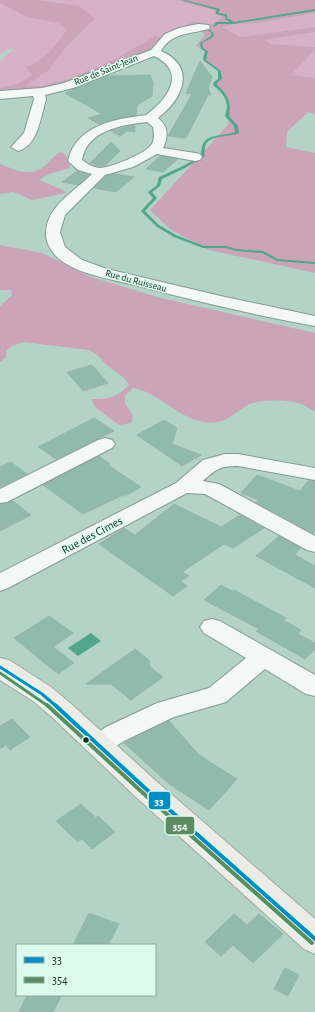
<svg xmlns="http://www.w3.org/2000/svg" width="315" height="1012" viewBox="0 0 315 1012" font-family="'Alegreya Sans',sans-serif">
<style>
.green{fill:#d7b1c7}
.forest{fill:#cba4ba}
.water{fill:#51a68c}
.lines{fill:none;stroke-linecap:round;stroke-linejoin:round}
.stream{fill:#51a68c;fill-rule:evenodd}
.building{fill:#90baac;stroke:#9bb5ab}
.minor-casing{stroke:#829b91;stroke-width:2}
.major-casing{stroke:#a3aba0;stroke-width:2}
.minor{fill:#f3f8f6;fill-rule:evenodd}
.major{fill:#ecece7;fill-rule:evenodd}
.bus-1-far1-casing{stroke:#ddfaee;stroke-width:6}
.bus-1-casing{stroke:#ddfaee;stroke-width:7}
.bus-2-far1-casing{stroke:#ddfaee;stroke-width:6}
.bus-2-casing{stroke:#ddfaee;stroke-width:7}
.bus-1-far1{stroke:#028ec3;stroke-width:3}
.bus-1{stroke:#028ec3;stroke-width:4}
.bus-2-far1{stroke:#5c8d61;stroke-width:3}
.bus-2{stroke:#5c8d61;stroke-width:4}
.bus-dot{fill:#182f27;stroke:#ddfaee;stroke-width:1.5}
.labels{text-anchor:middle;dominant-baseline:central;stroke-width:3;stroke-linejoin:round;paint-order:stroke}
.far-street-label{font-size:10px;fill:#182f27;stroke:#ddfaee}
.street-label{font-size:12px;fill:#182f27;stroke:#ddfaee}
.line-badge{stroke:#ddfaee;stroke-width:1.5}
.badge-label{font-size:11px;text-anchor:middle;font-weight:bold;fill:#fff}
</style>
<rect width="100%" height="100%" fill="#b2d3c6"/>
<g class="green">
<polygon points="37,0 176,0 213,10 223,19 205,28 166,37 155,36 113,60 71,78 43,86 24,86 49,70 66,47 89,25 61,3"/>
<path d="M 0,3 L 27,17 L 58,23 L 66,30 C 54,47 46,60 26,67 L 32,75 L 19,83 L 0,88 L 0,61 L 14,49 L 9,49 L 0,54 Z"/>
<polygon points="315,13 315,27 241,37 222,27 240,23 253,24"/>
<polygon points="315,32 315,47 271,44 265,40"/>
<polygon points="315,50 315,78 291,75"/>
</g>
<g class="forest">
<path d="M 0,0 L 37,0 L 79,6 L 95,18 L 66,47 L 49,70 L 25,86 L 43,86 L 71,78 L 113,60 L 155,36 L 166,37 L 148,50 L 91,75 L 43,90 L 0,93 L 0,88 L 19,83 L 32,75 L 26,67 C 46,60 54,47 66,30 L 58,23 L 27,17 L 0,3 Z"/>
<polygon points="176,0 315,0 315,13 253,24 240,23 222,27 241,37 315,27 315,32 265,40 271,44 315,47 315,50 291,75 315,78 315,114 308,112 287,132 286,147 315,153 315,273 209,250 170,229 150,210 228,125 230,109 228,101 224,91 215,84 221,78 222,72 208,63 206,59 208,53 196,46 205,35 202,32 179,29 193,22 201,22 205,28 222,18 213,10"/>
<path d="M 60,152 L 66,155 L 70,168 L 49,174 L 39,180 L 63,190 L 66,193 L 32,200 L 13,192 L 0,194 L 0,164 C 14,169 29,178 43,167 C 49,163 53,156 60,152 Z"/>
<path d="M 0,245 L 42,253 L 91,277 L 161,298 L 315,333 L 315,411 C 310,409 304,405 299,403 C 286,400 262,399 250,404 C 233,412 227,426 204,422 C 177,418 159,392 133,388 L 125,396 L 125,403 L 133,416 L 131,423 L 119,425 L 96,408 L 91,399 C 110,399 116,398 129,385 C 124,376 115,372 108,366 C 100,359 99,355 89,350 L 22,342 L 12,346 L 6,351 L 6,357 L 0,362 L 0,306 L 12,295 L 11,290 L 0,290 Z"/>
</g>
<polygon class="water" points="91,633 101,641 78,656 68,648"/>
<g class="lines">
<g class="stream">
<polygon points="181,0 185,0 220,9 218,13 227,14 227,18 234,22 315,9 315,11 233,24 218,24 214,27 213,26 216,22 230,22 225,19 225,16 215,14 217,10"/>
<path d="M 209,29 L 214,34 L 213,37 L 202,43 L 203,48 L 208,51 L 206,60 L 221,71 L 222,79 L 217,83 L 217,85 C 227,93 232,103 229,116 L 238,126 L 239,133 C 230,137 211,135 206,144 C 204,148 205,153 204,157 L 185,168 L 162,179 L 160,186 L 152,192 L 157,198 L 145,211 L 159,225 L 176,235 L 204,246 L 226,246 L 236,249 L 263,251 L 278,259 L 315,262 L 315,264 L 277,261 L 262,253 L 236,251 L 226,248 L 203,248 L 174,237 L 157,227 L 141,211 L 153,198 L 148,192 L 157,185 L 159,177 L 183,166 L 201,156 C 201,131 218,138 235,132 L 234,126 L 225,116 C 230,101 224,94 213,85 L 214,82 L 218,79 L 218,71 L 203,60 L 205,51 L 201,49 L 200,43 L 211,36 L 212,34 L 208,30 Z"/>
</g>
</g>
<g class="building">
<polygon points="200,61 212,77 208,87 211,95 208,95 186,138 168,136 192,94 186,93"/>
<polygon points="150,75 153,83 152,96 137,105 136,115 99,124 88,118 102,114 65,93 108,76"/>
<polygon points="135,125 135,132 127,131 120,136 111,131"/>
<polygon points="111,142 120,151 106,165 99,166 90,163"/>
<polygon points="160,156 178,159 163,172 146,169"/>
<polygon points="77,171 89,175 78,185 62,182"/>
<polygon points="115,174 134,177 116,192 94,188 106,176"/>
<polygon points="92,365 108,383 83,391 67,372"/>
<polygon points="94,418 114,431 56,459 38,447"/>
<polygon points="164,420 177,428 172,444 201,455 182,466 137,435"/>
<polygon points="99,456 110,464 108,465 141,487 125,496 123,495 83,514 43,485"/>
<polygon points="11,462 27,474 0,487 0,467"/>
<polygon points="257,475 300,491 309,480 315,481 315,530 313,533 256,502 259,500 241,493"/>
<polygon points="13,501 31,515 0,531 0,504"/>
<polygon points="174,504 221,527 240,515 264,528 233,548 224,544 182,572 189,576 181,581 187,586 173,596 99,544 124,528 135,535"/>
<polygon points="279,536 300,548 295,555 315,566 315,588 256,556"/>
<polygon points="221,585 232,591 234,590 286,618 283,620 301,630 298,634 315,643 315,649 305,659 256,631 259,629 204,600"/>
<polygon points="49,616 73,633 53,647 74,663 58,674 14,638"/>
<polygon points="135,649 149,660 150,667 163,677 131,700 111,684 86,684"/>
<polygon points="12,719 30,737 10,750 6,745 0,749 0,726"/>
<polygon points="169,721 199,755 237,779 209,810 169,784 124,743"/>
<polygon points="81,804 96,818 98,816 115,832 92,849 82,839 78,842 56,821"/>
<polygon points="89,913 119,924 108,945 73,945"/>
<polygon points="234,914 247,925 259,914 283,934 253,963 233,945 221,956 205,942"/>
<polygon points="285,968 299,975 288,996 274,989"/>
<polygon points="27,995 62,995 53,1012 19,1012"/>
</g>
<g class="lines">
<g class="minor-casing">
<g id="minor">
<path d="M 198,24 L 209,25 L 210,27 L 209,29 C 191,34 172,32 161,51 C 197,67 183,99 158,118 C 168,126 169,136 163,148 L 195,153 L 200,154 L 202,157 L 200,160 L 195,161 L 157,154 L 133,167 L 105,175 L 65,215 L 60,232 L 65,247 L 82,260 L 107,269 L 225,297 L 315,316 L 315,326 C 254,315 195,301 135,285 C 111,279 85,276 63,262 C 54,256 45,244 46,232 C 47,206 75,191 92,174 L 78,170 L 68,161 C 76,125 115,119 146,115 C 167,100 188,72 154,56 L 73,88 L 45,95 L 46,99 C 41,116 38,146 18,151 L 11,147 L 24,133 L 34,99 L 33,96 L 0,99 L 0,91 L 42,88 L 64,83 L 151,50 L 165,34 L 179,28 ZM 147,122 L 153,127 C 154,133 155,140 151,145 C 145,154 110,168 99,168 C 93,167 87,164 82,160 C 87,130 122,125 147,122 Z"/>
<polygon points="105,438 112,440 115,444 112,448 7,502 0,503 0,489 98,440"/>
<path d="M 225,454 L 238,454 L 315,468 L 315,480 L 238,466 C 220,466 216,469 203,481 L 219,484 L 315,536 L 315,552 L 307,550 L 205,494 L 187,493 L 8,588 L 0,591 L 0,573 L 176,483 L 203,460 Z"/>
<polygon points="212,619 220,621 315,675 315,696 306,694 265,669 226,702 174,717 124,741 107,752 98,755 89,752 85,745 89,738 106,727 157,703 209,688 246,658 204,633 200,627 204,621"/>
</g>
</g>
<g class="major-casing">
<polygon id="major" points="0,658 9,660 51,687 70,703 156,781 315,919 315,954 304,949 136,797 52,717 33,701 0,680"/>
</g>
<use href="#minor" class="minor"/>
<use href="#major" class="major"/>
<g class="bus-1-far1-casing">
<polyline id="bus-1-far1" points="0,667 42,694 56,706"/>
</g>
<g class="bus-1-casing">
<polyline id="bus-1" points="55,705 146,789 315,939"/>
</g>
<g class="bus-2-far1-casing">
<polyline id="bus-2-far1" points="0,673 48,706"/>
</g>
<g class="bus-2-casing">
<polyline id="bus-2" points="47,705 143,793 312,943"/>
</g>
<use href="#bus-1-far1" class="bus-1-far1"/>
<use href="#bus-1" class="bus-1"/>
<use href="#bus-2-far1" class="bus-2-far1"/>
<use href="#bus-2" class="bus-2"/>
</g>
<circle class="bus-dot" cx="86" cy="740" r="3.5"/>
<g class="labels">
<g class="far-street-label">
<text transform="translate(106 70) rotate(-22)">Rue de Saint-Jean</text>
<text transform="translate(136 281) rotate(15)">Rue du Ruisseau</text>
</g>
<g class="street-label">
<text transform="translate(92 535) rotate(-28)">Rue des Cimes</text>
</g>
</g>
<g class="line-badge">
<rect x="148" y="791" width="23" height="19" rx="4" fill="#028ec3"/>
<rect x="165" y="816" width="30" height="19" rx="4" fill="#5c8d61"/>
</g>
<g class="badge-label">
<text x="159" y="805">33</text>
<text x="180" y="830">354</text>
</g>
<rect x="16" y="944" width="140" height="52" fill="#ddfaee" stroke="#8ea99e"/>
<rect x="24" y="957" width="20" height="6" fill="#028ec3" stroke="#8ea99e"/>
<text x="52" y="964" font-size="12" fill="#182f27">33</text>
<rect x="24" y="977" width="20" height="6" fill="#5c8d61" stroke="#8ea99e"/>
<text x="52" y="984" font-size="12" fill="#182f27">354</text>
</svg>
